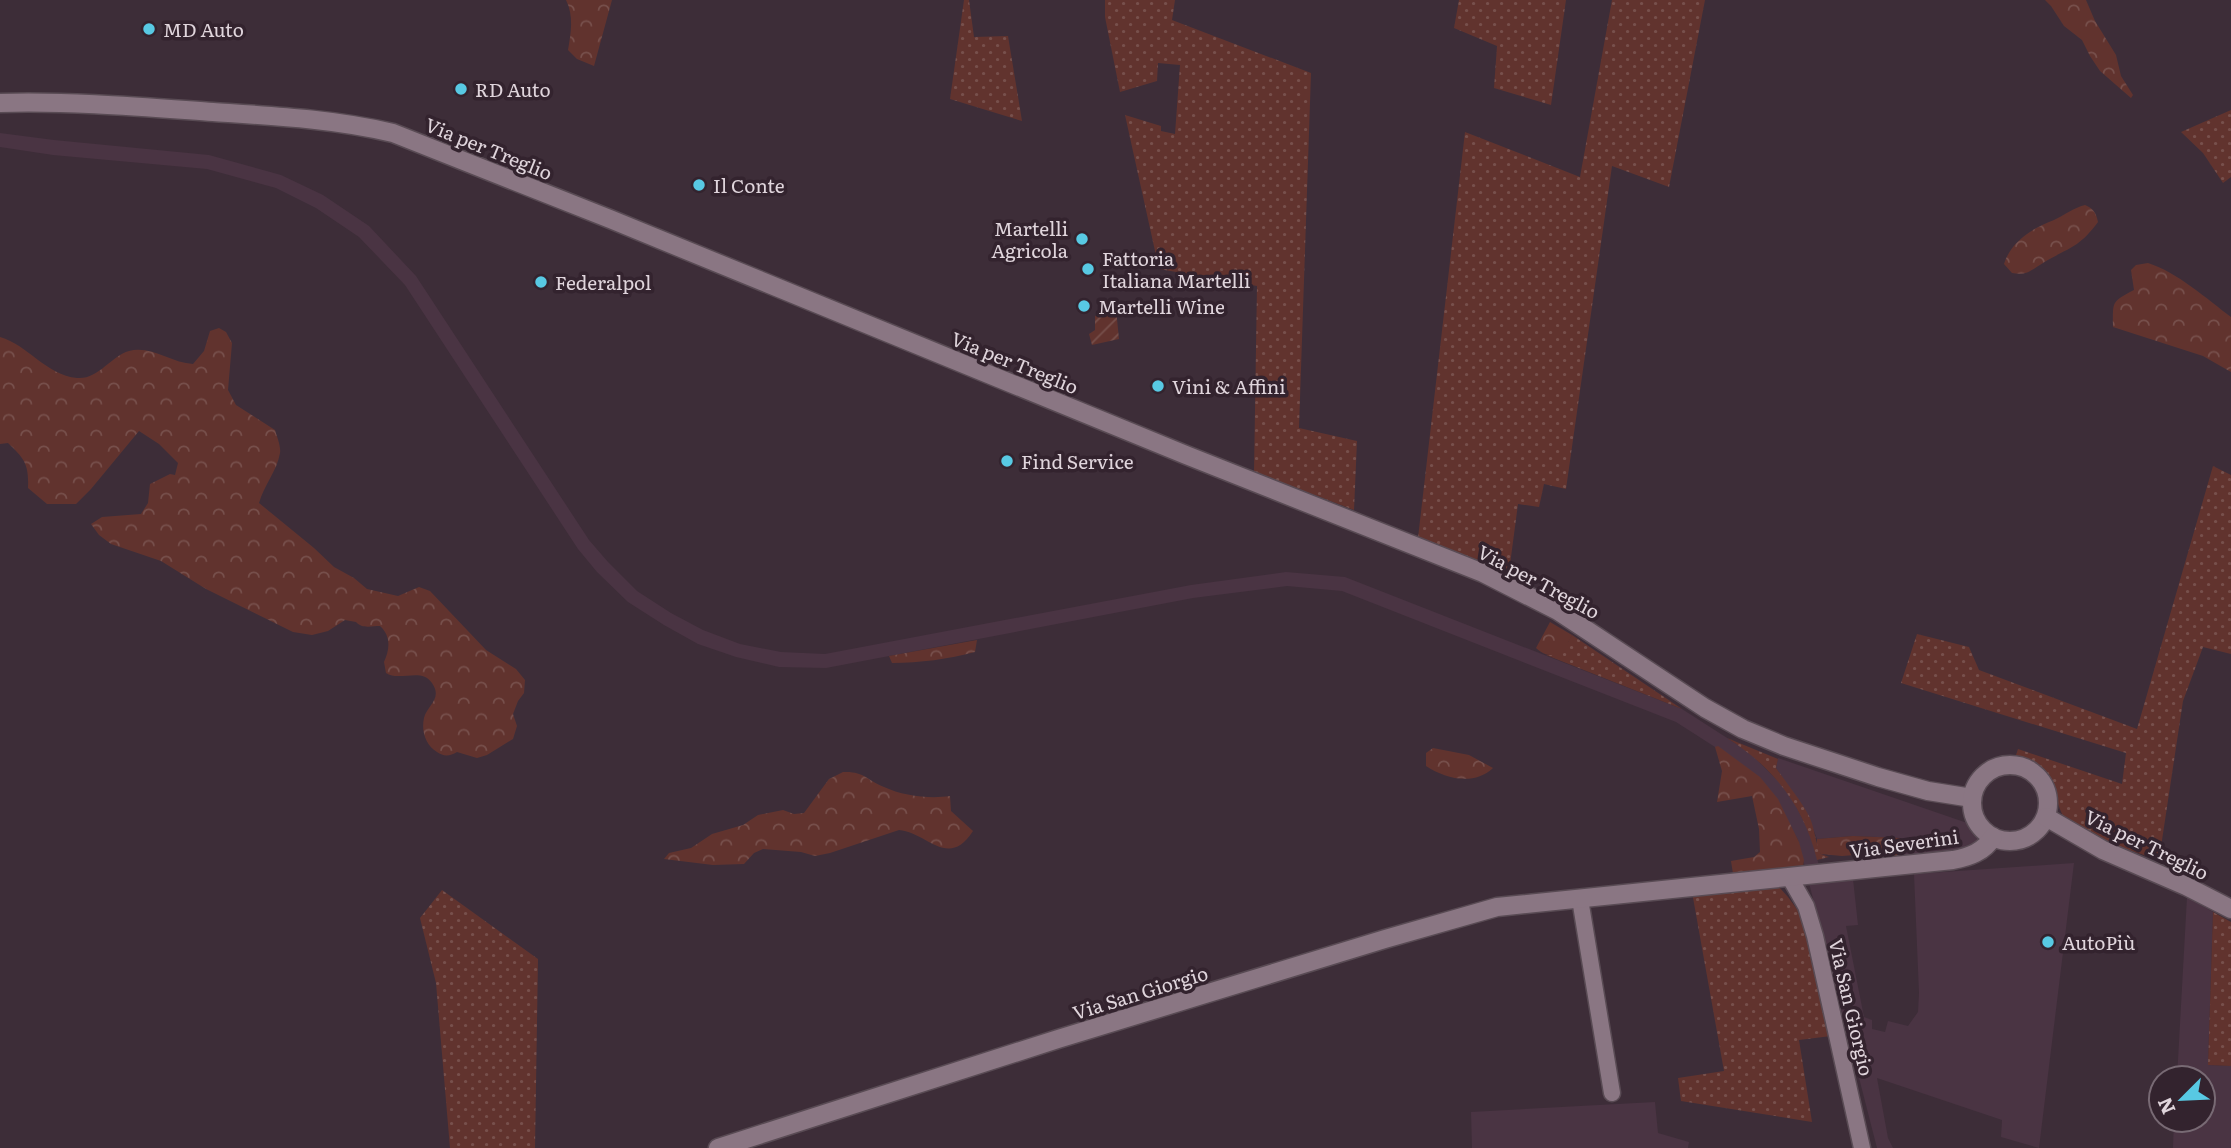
<svg xmlns="http://www.w3.org/2000/svg" width="2231" height="1148" viewBox="0 0 2231 1148" font-family="Literata,serif">
<style>
.built{fill:#4a3443}
.grass{fill:url(#grass-dots)}
.forest{fill:url(#forest-crowns)}
.garden{fill:url(#garden-furrows)}
.lines{fill:none;stroke-linecap:round;stroke-linejoin:round}
.street-casing{stroke:#594b54;stroke-width:19}
.secondary-casing{stroke:#594b54;stroke-width:21}
.street{stroke:#8a7683;stroke-width:16}
.secondary{stroke:#8a7683;stroke-width:18}
.poi-dot{fill:#58c9e3;stroke:#33232e;stroke-width:2.5}
.labels{text-anchor:middle;dominant-baseline:central;stroke-width:7;stroke-linejoin:round;paint-order:stroke}
.poi-label{font-size:19px;fill:#e0d5dc;stroke:#33232e;text-anchor:start}
.street-label{font-size:19px;fill:#e0d5dc;stroke:#33232e}
</style>
<defs>
<pattern id="grass-dots" width="8" height="8" patternUnits="userSpaceOnUse" patternTransform="scale(1.75)"><rect width="8" height="8" fill="#61332e"/><path d="M2 2h.1M6 6h.1" fill="none" stroke="#77504c" stroke-width="1.8" stroke-linecap="round"/></pattern>
<pattern id="forest-crowns" width="20" height="18" patternUnits="userSpaceOnUse" patternTransform="scale(1.75)"><rect width="20" height="18" fill="#61332e"/><path d="M2 6a3 3 0 1 1 6 0M12 15a3 3 0 1 1 6 0" fill="none" stroke="#77504c"/></pattern>
<pattern id="garden-furrows" width="10" height="10" patternUnits="userSpaceOnUse" patternTransform="scale(1.75)"><rect width="10" height="10" fill="#61332e"/><path d="M-1 1l2-2M0 10L10 0M9 11l2-2" fill="none" stroke="#77504c"/></pattern>
</defs>
<rect width="100%" height="100%" fill="#3d2d38"/>
<g class="built">
<polygon points="0,133 54,140 209,155 281,175 323,195 369,226 416,276 589,540 608,562 637,591 671,613 703,630 740,644 781,652 825,654 1191,585 1286,572 1345,577 1682,709 1749,752 1788,791 1811,835 1823,881 1853,879 1858,925 1846,926 1864,1017 1872,1020 1872,1029 1885,1032 1888,1021 1908,1026 1918,1012 1919,993 1914,874 2074,863 2039,1148 2001,1137 2002,1120 1877,1078 1888,1138 1893,1148 1877,1148 1798,840 1776,799 1740,763 1676,722 1342,591 1287,586 1193,598 826,668 779,667 736,657 698,644 664,625 628,602 597,572 578,549 405,285 359,237 316,208 276,188 207,169 53,155 0,147"/>
<polygon points="1778,758 1976,826 1984,836 1977,847 1902,857 1904,849 1900,838 1853,836 1817,839 1808,816 1776,768"/>
<polygon points="2187,897 2213,912 2208,1065 2231,1066 2231,1148 2173,1148 2174,1120 2203,1120 2203,1078 2177,1078"/>
<polygon points="1655,1102 1658,1133 1689,1142 1688,1148 1472,1148 1471,1112"/>
</g>
<g class="grass">
<polygon points="964,0 969,0 974,37 1008,36 1022,121 950,99"/>
<polygon points="1105,0 1175,0 1172,20 1311,73 1299,428 1357,441 1354,510 1254,472 1257,286 1159,269 1125,115 1161,126 1161,131 1175,134 1180,65 1158,63 1157,81 1120,92 1105,17"/>
<polygon points="1459,0 1566,0 1551,105 1494,88 1497,46 1454,28"/>
<polygon points="1612,0 1705,0 1669,187 1612,166 1566,489 1544,484 1539,507 1518,504 1509,572 1418,538 1465,132 1580,177"/>
<polygon points="2231,110 2231,177 2223,183 2203,153 2181,132"/>
<path d="M 2213,466 L 2231,475 L 2231,654 L 2203,647 L 2183,701 L 2159,860 C 2140,854 2121,847 2102,841 C 2094,838 2084,836 2077,831 C 2042,805 2072,772 2016,755 L 2018,749 L 2122,784 L 2126,753 L 1901,683 L 1917,634 L 1969,647 L 1979,670 L 2137,729 Z"/>
<polygon points="1572,635 1682,709 1546,655 1551,655 1568,642"/>
<path d="M 1727,738 L 1778,759 L 1776,768 C 1787,784 1800,799 1809,816 C 1815,828 1815,843 1821,854 L 1829,857 L 1817,860 C 1804,806 1773,767 1727,738 Z"/>
<polygon points="1775,885 1779,887 1788,897 1802,916 1831,1036 1799,1040 1812,1122 1681,1101 1678,1078 1724,1071 1692,892"/>
<polygon points="442,890 538,959 535,1148 450,1148 436,983 420,918"/>
<polygon points="2213,912 2231,922 2231,1066 2208,1065"/>
</g>
<g class="forest">
<path d="M 566,0 L 612,0 L 594,66 L 577,59 L 568,50 C 571,33 574,16 566,0 Z"/>
<polygon points="2045,0 2086,0 2095,21 2116,55 2121,76 2133,95 2131,98 2100,71 2090,56 2082,40 2064,26 2051,6"/>
<path d="M 2085,205 C 2094,209 2096,213 2098,222 C 2078,249 2069,247 2043,263 C 2031,270 2027,276 2012,273 L 2004,264 C 2011,241 2033,228 2054,220 C 2065,215 2073,208 2085,205 Z"/>
<path d="M 2148,263 C 2177,272 2207,299 2231,317 L 2231,372 L 2203,356 L 2113,327 C 2113,301 2111,302 2134,290 L 2131,270 L 2136,265 Z"/>
<path d="M 219,328 L 226,332 L 232,343 L 228,390 L 236,405 L 275,430 C 277,437 281,446 280,453 C 277,471 264,485 259,503 L 314,548 L 334,567 L 354,578 L 367,589 L 398,596 L 419,587 L 430,591 L 486,650 L 516,669 L 525,680 L 524,693 L 518,701 L 513,714 L 517,726 L 513,739 L 487,755 L 477,758 L 457,752 C 450,756 444,757 437,752 C 426,745 421,732 424,718 C 427,705 443,699 432,683 C 422,667 399,682 386,673 L 384,662 C 390,649 391,636 380,626 C 371,626 362,629 356,622 L 345,620 L 328,631 L 312,635 L 293,632 L 206,589 L 161,561 L 111,544 L 99,535 L 91,524 L 102,517 L 141,514 L 148,503 L 150,484 L 170,474 L 175,475 L 178,463 L 159,444 L 139,431 L 91,489 L 76,504 L 47,504 L 28,488 C 29,465 25,459 8,443 L 0,444 L 0,337 C 28,345 46,375 77,378 C 98,380 111,356 129,351 C 151,345 171,363 193,364 L 204,351 L 210,331 Z"/>
<path d="M 1550,622 L 1572,635 C 1564,652 1553,663 1536,648 Z"/>
<path d="M 977,640 L 975,652 C 948,659 920,663 892,663 L 889,656 Z"/>
<polygon points="1718,746 1760,777 1778,799 1799,842 1804,860 1803,867 1734,880 1731,861 1754,857 1760,852 1759,829 1752,796 1717,802 1722,771 1715,747"/>
<path d="M 1433,748 L 1469,755 L 1493,768 C 1474,786 1446,779 1426,766 L 1426,753 Z"/>
<path d="M 843,772 C 864,771 867,780 884,787 C 903,796 930,799 950,796 L 951,811 L 973,831 C 948,870 927,832 899,830 L 830,853 L 815,856 L 801,852 L 763,849 L 754,853 L 744,864 L 713,865 L 664,859 L 669,853 L 691,848 L 712,834 L 743,825 L 758,815 L 783,810 L 794,814 L 804,813 L 829,779 Z"/>
<polygon points="1853,836 1900,838 1905,842 1902,857 1879,853 1842,856 1821,854 1817,848 1817,839"/>
</g>
<polygon class="garden" points="1116,309 1119,339 1092,345 1089,334 1095,330 1095,316 1112,312"/>
<g class="lines">
<g class="street-casing">
<g id="street">
<polyline points="1790,878 1806,906 1815,936 1862,1148"/>
<polyline points="1580,899 1612,1093"/>
</g>
</g>
<g class="secondary-casing">
<g id="secondary">
<path d="M 0,103 C 71,101 142,107 213,112 C 273,116 334,119 393,133 L 610,219 L 1186,455 L 1483,573 L 1558,611 L 1705,708 L 1743,729 L 1784,746 L 1878,777 L 1928,791 L 1972,798"/>
<circle cx="2010" cy="803" r="38"/>
<polyline points="2046,817 2103,850 2186,886 2231,909"/>
<path d="M 718,1148 L 1058,1039 L 1385,939 L 1497,907 L 1953,860 C 1969,857 1984,852 1993,837"/>
</g>
</g>
<use href="#street" class="street"/>
<use href="#secondary" class="secondary"/>
</g>
<g class="poi-dot">
<circle cx="149" cy="29" r="7"/>
<circle cx="461" cy="89" r="7"/>
<circle cx="699" cy="185" r="7"/>
<circle cx="1082" cy="239" r="7"/>
<circle cx="1088" cy="269" r="7"/>
<circle cx="541" cy="282" r="7"/>
<circle cx="1084" cy="306" r="7"/>
<circle cx="1158" cy="386" r="7"/>
<circle cx="1007" cy="461" r="7"/>
<circle cx="2048" cy="942" r="7"/>
</g>
<g class="labels">
<g class="poi-label">
<text x="163" y="29">MD Auto</text>
<text x="475" y="89">RD Auto</text>
<text x="713" y="185">Il Conte</text>
<text x="1068" y="228" text-anchor="end">Martelli<tspan x="1068" dy="22">Agricola</tspan></text>
<text x="1102" y="258">Fattoria<tspan x="1102" dy="22">Italiana Martelli</tspan></text>
<text x="555" y="282">Federalpol</text>
<text x="1098" y="306">Martelli Wine</text>
<text x="1172" y="386">Vini &amp; Affini</text>
<text x="1021" y="461">Find Service</text>
<text x="2062" y="942">AutoPiù</text>
</g>
<g class="street-label">
<text transform="translate(489 148) rotate(22)">Via per Treglio</text>
<text transform="translate(1015 362) rotate(22)">Via per Treglio</text>
<text transform="translate(1539 581) rotate(28)">Via per Treglio</text>
<text transform="translate(1904 843) rotate(-8)">Via Severini</text>
<text transform="translate(2147 844) rotate(26)">Via per Treglio</text>
<text transform="translate(1140 992) rotate(-17)">Via San Giorgio</text>
<text transform="translate(1852 1007) rotate(77)">Via San Giorgio</text>
</g>
</g>
<g transform="translate(2182 1099) rotate(246)"><circle r="33" fill="#33232e" stroke="#786a74" stroke-width="2"/>
<path d="M0-5L12 26L0 18L-12 26Z" fill="#58c9e3"/>
<text y="-10" font-size="19" font-weight="bold" text-anchor="middle" fill="#e0d5dc">N</text>
</g>
</svg>
